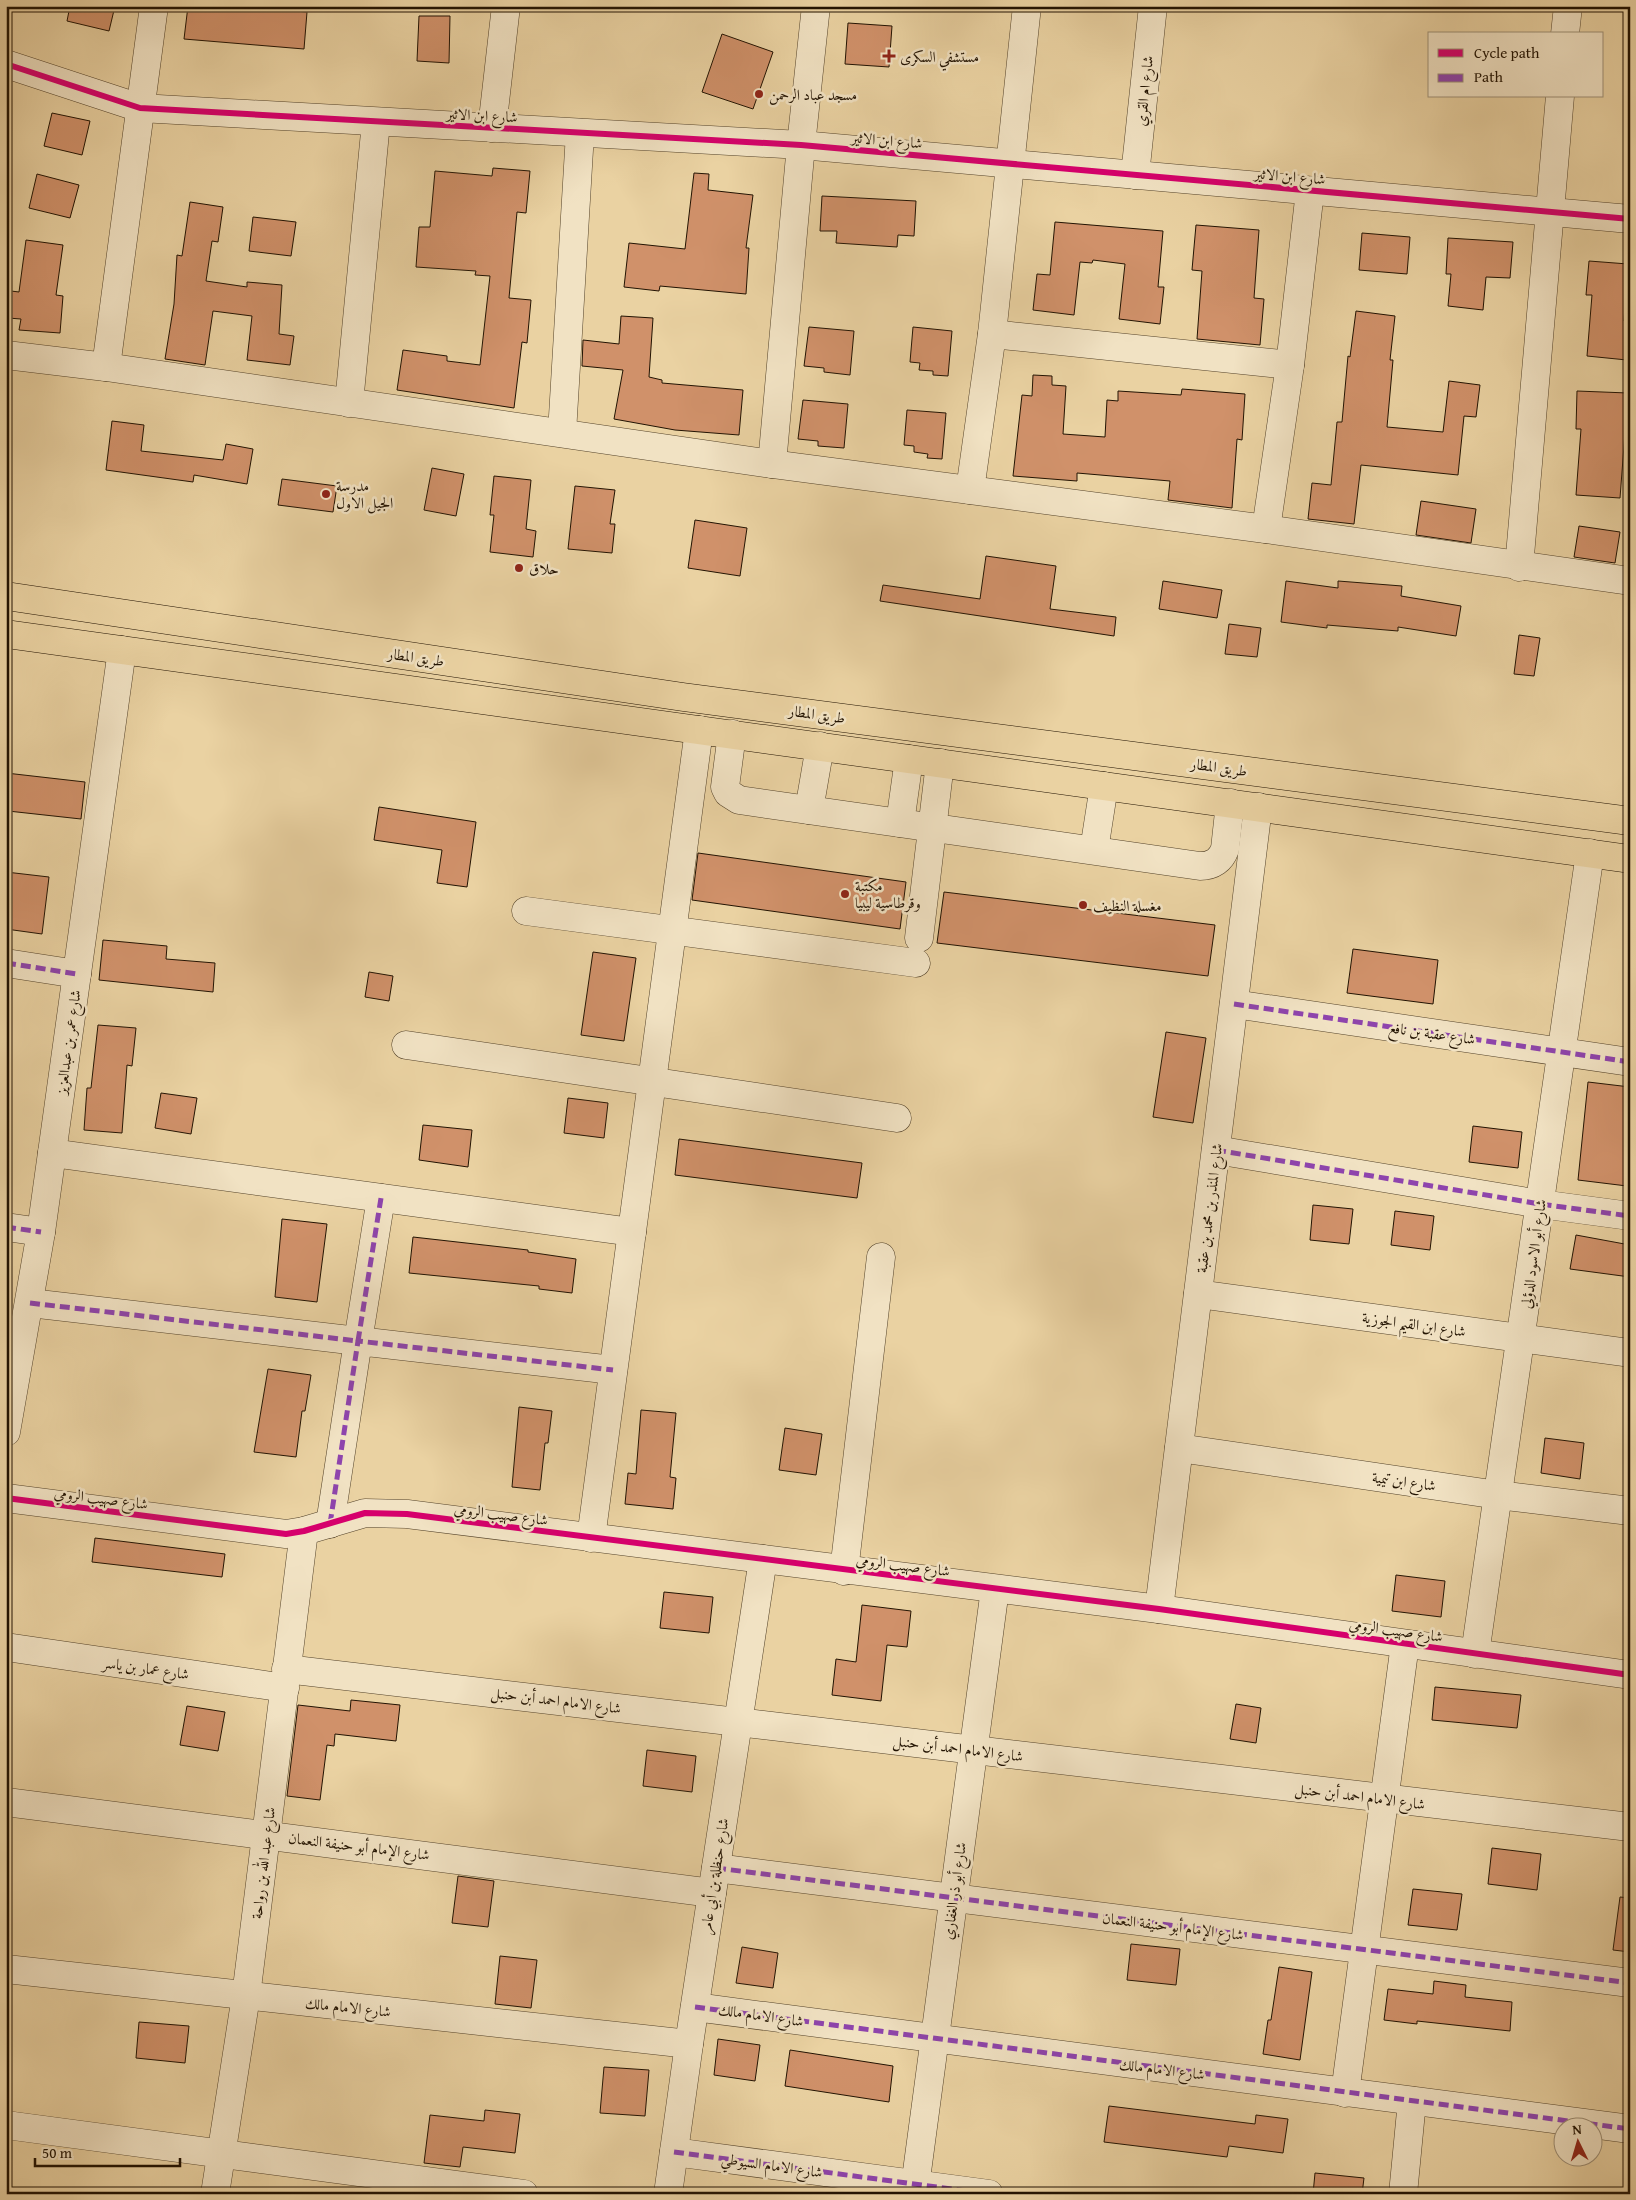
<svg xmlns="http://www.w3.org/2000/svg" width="1636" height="2200" viewBox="0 0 1636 2200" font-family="'Gentium Book Plus',Amiri,serif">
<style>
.building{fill:#d0916a;stroke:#221302}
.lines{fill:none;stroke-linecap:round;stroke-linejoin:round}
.minor-casing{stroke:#54432a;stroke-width:29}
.highway-casing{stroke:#221302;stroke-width:29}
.minor{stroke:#f1e2c3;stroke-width:28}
.highway{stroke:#ead2a2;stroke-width:28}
.quiet{stroke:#8e44ad;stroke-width:5;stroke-dasharray:10 5;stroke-linecap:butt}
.cycleway-casing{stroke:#f1e2c3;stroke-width:9}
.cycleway{stroke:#d6006c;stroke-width:6}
.poi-dot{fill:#8f2418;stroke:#f1e2c3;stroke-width:2}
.labels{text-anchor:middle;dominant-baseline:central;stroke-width:5;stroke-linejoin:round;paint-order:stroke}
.poi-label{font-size:15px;fill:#221302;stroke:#f1e2c3;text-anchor:start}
.street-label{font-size:15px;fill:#221302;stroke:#f1e2c3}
</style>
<rect width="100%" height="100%" fill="#ead2a2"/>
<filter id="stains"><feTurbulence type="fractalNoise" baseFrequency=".004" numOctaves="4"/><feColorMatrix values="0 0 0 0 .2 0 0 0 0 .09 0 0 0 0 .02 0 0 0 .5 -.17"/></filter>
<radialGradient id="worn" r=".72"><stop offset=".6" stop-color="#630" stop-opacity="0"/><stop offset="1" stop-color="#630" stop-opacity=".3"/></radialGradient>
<g class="building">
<polygon points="70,6 115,6 109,31 67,21"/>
<polygon points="188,6 232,6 307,12 304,49 184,39"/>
<polygon points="419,16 450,16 449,63 417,61"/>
<polygon points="848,23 892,26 889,67 845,64"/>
<polygon points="722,34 773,52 753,109 702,92"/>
<polygon points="52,113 90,121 82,155 44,146"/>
<polygon points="493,168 530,171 526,213 517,212 509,298 531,300 527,343 522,342 514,408 397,390 403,350 447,356 447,361 480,365 490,276 475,275 476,271 416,267 419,227 430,227 435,171 492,176"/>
<polygon points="694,173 709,174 708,190 753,195 746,248 749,248 746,294 660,286 659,291 624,287 629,243 685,249"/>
<polygon points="37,174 79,185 70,218 29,208"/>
<polygon points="822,196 916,201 914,236 898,235 897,247 836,243 837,231 820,231"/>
<polygon points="190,202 223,207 218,242 212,241 206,281 247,287 247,282 282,285 279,334 294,336 290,365 247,360 252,316 213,311 205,365 165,359 174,304 177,255 182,256"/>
<polygon points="253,217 296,222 291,256 249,251"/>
<polygon points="1055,222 1163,231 1158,287 1164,287 1160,324 1119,319 1125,264 1093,260 1092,263 1080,262 1074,315 1033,310 1037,274 1050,275"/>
<polygon points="1196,225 1259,230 1254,298 1264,299 1260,345 1197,339 1202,271 1192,270"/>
<polygon points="1362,233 1410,237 1407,274 1359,270"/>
<polygon points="1448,238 1513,242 1510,278 1486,277 1483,310 1448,306 1451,274 1446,274"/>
<polygon points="26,240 63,245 56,295 63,296 60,333 19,330 21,319 8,318 11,291 19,292"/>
<polygon points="1589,261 1628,264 1624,321 1630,322 1627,360 1587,356 1592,295 1586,295"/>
<polygon points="1356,311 1395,316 1390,360 1393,360 1387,427 1443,432 1449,381 1480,385 1476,417 1464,416 1458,475 1361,465 1354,524 1308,519 1312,483 1331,485 1337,422 1342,422 1348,356 1350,357"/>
<polygon points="621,316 653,318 649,377 662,380 662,383 743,390 739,435 675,430 614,419 623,370 582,366 583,340 619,344"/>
<polygon points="809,327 854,331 850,375 824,372 824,368 804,366"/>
<polygon points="913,327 952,331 948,376 933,375 933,371 919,370 920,363 910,362"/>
<polygon points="1033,375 1052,376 1052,385 1066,386 1063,434 1105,437 1107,400 1118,401 1118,391 1181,395 1182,389 1245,394 1242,440 1237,439 1232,508 1168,500 1170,481 1077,473 1077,481 1013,476 1022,395 1032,396"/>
<polygon points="1577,391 1628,393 1620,498 1576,495 1581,429 1576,429"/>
<polygon points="803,400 848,404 844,448 818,446 818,441 798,439"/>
<polygon points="907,410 946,413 942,459 927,458 928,454 914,452 914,446 904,445"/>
<polygon points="112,421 144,425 141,451 223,460 226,444 253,449 247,484 194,475 193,482 106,470"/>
<polygon points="432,468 464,474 456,516 424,510"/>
<polygon points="494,476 531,480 526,529 536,531 533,557 490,552 494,515 490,515"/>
<polygon points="282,479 337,486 333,512 278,505"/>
<polygon points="575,486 615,490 610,524 615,524 612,553 568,549"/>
<polygon points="1421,501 1476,509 1471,543 1416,535"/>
<polygon points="695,520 747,528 740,576 688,568"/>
<polygon points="1579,526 1620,532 1615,563 1574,557"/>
<polygon points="986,556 1056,566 1050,609 1116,617 1114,636 880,601 883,585 980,599"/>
<polygon points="1163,581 1222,590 1217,618 1159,609"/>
<polygon points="1286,581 1338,588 1338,581 1402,586 1401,596 1461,606 1456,636 1398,627 1398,631 1327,625 1327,628 1281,622"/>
<polygon points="1229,624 1261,628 1257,657 1225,654"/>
<polygon points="1519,635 1540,638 1534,676 1514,674"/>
<polygon points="6,773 85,782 81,819 8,811 9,808 6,808"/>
<polygon points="379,807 476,822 467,887 437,883 442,850 374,840"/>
<polygon points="698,853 906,882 900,929 692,900"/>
<polygon points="6,872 49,877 42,934 6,929"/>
<polygon points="944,892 1215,925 1208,976 937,943"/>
<polygon points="103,940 167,946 166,959 215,963 213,992 99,980"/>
<polygon points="1353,949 1438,960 1433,1004 1347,993"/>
<polygon points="593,952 636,958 624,1041 581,1035"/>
<polygon points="369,972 393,976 389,1001 365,997"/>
<polygon points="98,1025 136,1028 132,1066 127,1065 122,1133 84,1130 87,1088 91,1088"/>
<polygon points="1166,1032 1206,1038 1193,1123 1153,1117"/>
<polygon points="1588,1082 1630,1087 1630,1166 1627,1186 1578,1180"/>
<polygon points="161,1093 197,1098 191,1134 155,1128"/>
<polygon points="568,1098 608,1103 604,1138 564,1133"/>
<polygon points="423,1125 472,1130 468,1167 419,1160"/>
<polygon points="1473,1126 1522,1132 1518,1168 1469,1162"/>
<polygon points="679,1139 862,1163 857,1198 675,1175"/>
<polygon points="1313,1205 1353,1209 1349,1244 1310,1240"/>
<polygon points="1395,1211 1434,1216 1430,1250 1391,1245"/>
<polygon points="282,1219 327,1224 317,1302 275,1297"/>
<polygon points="1576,1235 1630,1245 1630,1277 1570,1269"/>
<polygon points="413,1237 528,1250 528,1252 576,1259 572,1293 539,1289 539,1286 409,1273"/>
<polygon points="268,1369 311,1375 305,1411 302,1411 296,1457 254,1452"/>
<polygon points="519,1407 552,1411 548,1443 545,1443 540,1490 512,1487"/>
<polygon points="641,1410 676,1413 670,1477 676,1478 673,1509 625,1504 628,1473 636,1474"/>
<polygon points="785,1428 822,1434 816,1475 779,1470"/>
<polygon points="1545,1438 1584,1443 1580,1479 1541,1473"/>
<polygon points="95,1538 225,1554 222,1577 92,1562"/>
<polygon points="1396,1575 1445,1581 1441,1617 1392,1611"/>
<polygon points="664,1592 713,1597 709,1633 660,1628"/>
<polygon points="862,1605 911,1611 907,1647 887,1645 881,1701 832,1695 836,1659 856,1662"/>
<polygon points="1435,1687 1521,1695 1517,1728 1432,1720"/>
<polygon points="351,1700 400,1705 396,1741 335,1734 334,1746 327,1745 320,1800 287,1796 298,1705 350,1711"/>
<polygon points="1236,1704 1261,1708 1256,1743 1230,1739"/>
<polygon points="187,1706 225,1712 218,1751 180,1745"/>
<polygon points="647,1750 696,1756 692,1792 643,1786"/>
<polygon points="1492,1848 1541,1854 1537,1890 1488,1884"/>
<polygon points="458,1876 494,1881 488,1927 452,1923"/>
<polygon points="1413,1889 1462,1894 1457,1930 1408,1925"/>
<polygon points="1620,1897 1630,1898 1630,1952 1613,1950"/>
<polygon points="1131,1944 1180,1949 1176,1985 1127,1980"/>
<polygon points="742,1947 778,1953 773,1988 736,1983"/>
<polygon points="500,1956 537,1960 531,2008 495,2004"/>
<polygon points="1279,1967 1312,1972 1300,2060 1263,2054 1268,2020 1271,2020"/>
<polygon points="1434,1981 1466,1985 1465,1997 1512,2002 1510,2031 1417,2021 1417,2024 1384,2020 1388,1989 1433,1994"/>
<polygon points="139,2022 189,2026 185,2063 136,2058"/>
<polygon points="718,2039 760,2045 755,2081 714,2075"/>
<polygon points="790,2050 893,2066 889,2102 785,2086"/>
<polygon points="604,2067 649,2070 645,2116 600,2113"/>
<polygon points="1109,2106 1255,2124 1256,2115 1288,2119 1283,2153 1229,2146 1227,2157 1104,2142"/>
<polygon points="485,2110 520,2114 515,2153 463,2147 460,2167 424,2163 430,2115 484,2121"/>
<polygon points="1315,2173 1364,2178 1362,2194 1313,2194"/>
</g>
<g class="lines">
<g class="minor-casing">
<g id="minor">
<polyline points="1565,34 1568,6"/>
<polyline points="6,64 140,108 801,145 1630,219"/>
<polyline points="492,128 506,6"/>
<polyline points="1135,175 1153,6"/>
<polyline points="992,334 1290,365"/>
<polyline points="6,355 106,367 772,464 1266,529 1290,365 1310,191"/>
<polyline points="106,367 154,6"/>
<polyline points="349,403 376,122"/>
<polyline points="562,433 580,133"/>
<polyline points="772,464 801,145 816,6"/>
<polyline points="970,490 992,334 1027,6"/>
<polyline points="1266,529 1630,581"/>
<polyline points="1519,567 1560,96"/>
<path d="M 732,734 L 725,787 L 728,793 L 739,800 L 1200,866 C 1213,866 1221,860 1225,849 L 1230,803"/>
<polyline points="809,810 820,746"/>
<polyline points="900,823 909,759"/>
<polyline points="1094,850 1104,786"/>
<polyline points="526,911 916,963"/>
<polyline points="919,938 940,763"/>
<polyline points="6,963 77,974"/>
<polyline points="1234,1004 1630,1062"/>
<polyline points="406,1045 897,1118"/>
<polyline points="1216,1150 1540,1204 1630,1216"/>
<polyline points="52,1153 632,1232"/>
<polyline points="6,1227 41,1232"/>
<polyline points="1198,1294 1630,1353"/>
<polyline points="30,1303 358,1341 381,1198"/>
<polyline points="6,1432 41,1232 122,650"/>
<polyline points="1179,1448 1498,1495 1630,1511"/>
<polyline points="6,1498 286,1534 304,1531 365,1513 407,1514 1159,1609 1630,1675"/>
<polyline points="330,1524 358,1341 613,1370"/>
<polyline points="591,1538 699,730"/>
<polyline points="844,1571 881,1257"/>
<polyline points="1159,1609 1258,807"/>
<polyline points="6,1647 285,1688"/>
<polyline points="1475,1654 1590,853"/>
<polyline points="286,1669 1630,1827"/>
<polyline points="6,1802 712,1893"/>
<polyline points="716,1868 1630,1983"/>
<polyline points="6,1969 689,2044"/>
<polyline points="695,2007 1630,2129"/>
<polyline points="1345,2093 1405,1644"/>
<polyline points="6,2125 524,2194"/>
<polyline points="674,2152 989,2194"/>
<polyline points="215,2194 246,1996 304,1531"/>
<polyline points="668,2194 689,2044 763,1559"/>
<polyline points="914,2194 995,1589"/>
<polyline points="1403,2194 1412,2101"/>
</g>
</g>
<g class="highway-casing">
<g id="highway">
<polyline points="6,596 683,697 1630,821"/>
<polyline points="6,634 1630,859"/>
</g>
</g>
<use href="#minor" class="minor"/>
<use href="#highway" class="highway"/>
<g class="quiet">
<polyline points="6,963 77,974"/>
<polyline points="1234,1004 1630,1062"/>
<polyline points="1216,1150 1540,1204 1630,1216"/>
<polyline points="6,1227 41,1232"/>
<polyline points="30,1303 358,1341 381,1198"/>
<polyline points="330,1524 358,1341 613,1370"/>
<polyline points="716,1868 1630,1983"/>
<polyline points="695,2007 1630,2129"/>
<polyline points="674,2152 989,2194"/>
</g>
<g class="cycleway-casing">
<g id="cycleway">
<polyline points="6,64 140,108 801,145 1630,219"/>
<polyline points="6,1498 286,1534 304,1531 365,1513 407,1514 1159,1609 1630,1675"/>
</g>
</g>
<use href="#cycleway" class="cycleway"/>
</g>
<g class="poi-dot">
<path d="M886.5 48.5h5v5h5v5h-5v5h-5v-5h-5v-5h5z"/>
<circle cx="759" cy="94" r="5"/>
<circle cx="326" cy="494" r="5"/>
<circle cx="519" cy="568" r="5"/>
<circle cx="845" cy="894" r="5"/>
<circle cx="1083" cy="905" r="5"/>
</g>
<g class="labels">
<g class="poi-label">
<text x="900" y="56">مستشفي السكرى</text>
<text x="769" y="94">مسجد عباد الرحمن</text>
<text x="336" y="485">مدرسة<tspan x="336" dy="17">الجيل الاول</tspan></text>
<text x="529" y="568">حلاق</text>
<text x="855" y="885">مكتبة<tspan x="855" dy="17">وقرطاسية ليبيا</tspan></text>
<text x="1093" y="905">مغسلة النظيف</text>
</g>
<g class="street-label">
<text transform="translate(1144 91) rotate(-84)">شارع ام القري</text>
<text transform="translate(482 115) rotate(3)">شارع ابن الاثير</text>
<text transform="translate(887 140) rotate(5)">شارع ابن الاثير</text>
<text transform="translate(1290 176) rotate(5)">شارع ابن الاثير</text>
<text transform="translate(416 657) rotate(8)">طريق المطار</text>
<text transform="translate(817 714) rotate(8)">طريق المطار</text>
<text transform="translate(1219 767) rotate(8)">طريق المطار</text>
<text transform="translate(1432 1033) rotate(8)">شارع عقبة بن نافع</text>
<text transform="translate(68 1042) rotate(-82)">شارع عمر بن عبدالعزيز</text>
<text transform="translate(1209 1208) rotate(-83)">شارع المنذر بن محمد بن عقبة</text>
<text transform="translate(1533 1254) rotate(-82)">شارع أبو الاسود الدؤلي</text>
<text transform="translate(1414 1324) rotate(8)">شارع ابن القيم الجوزية</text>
<text transform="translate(1404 1481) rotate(8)">شارع ابن تيمية</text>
<text transform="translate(101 1498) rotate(7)">شارع صهيب الرومي</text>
<text transform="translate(501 1514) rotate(7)">شارع صهيب الرومي</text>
<text transform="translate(903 1565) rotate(7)">شارع صهيب الرومي</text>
<text transform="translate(1396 1630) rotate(8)">شارع صهيب الرومي</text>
<text transform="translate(146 1668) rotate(8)">شارع عمار بن ياسر</text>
<text transform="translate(556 1700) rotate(7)">شارع الامام احمد أبن حنبل</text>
<text transform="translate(958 1748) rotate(7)">شارع الامام احمد أبن حنبل</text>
<text transform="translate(1360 1796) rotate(7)">شارع الامام احمد أبن حنبل</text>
<text transform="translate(359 1846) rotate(7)">شارع الإمام أبو حنيفة النعمان</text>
<text transform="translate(263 1863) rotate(-83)">شارع عبد الله بن رواحة</text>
<text transform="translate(714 1876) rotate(-81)">شارع حنظلة بن أبي عامر</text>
<text transform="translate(954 1891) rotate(-82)">شارع أبو ذر الغفاري</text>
<text transform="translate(1173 1926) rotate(7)">شارع الإمام أبو حنيفة النعمان</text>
<text transform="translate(348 2007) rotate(6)">شارع الامام مالك</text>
<text transform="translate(761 2015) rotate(8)">شارع الامام مالك</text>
<text transform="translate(1162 2069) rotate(7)">شارع الامام مالك</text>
<text transform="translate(772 2165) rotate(8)">شارع الامام السيوطي</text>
</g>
</g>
<rect width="1636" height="2200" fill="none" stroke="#ead2a2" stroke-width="25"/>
<rect x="8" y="8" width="1621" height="2185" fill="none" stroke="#221302" stroke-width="2.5"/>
<rect x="12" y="12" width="1611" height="2175" fill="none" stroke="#221302"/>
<rect x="1428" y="32" width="175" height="65" fill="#f1e2c3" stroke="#9e8f76"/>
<rect x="1438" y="49" width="25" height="8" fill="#d6006c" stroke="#9e8f76"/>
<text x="1474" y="58" font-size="15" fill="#221302">Cycle path</text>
<rect x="1438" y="74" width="25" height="8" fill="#8e44ad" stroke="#9e8f76"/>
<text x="1474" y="82" font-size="15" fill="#221302">Path</text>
<g transform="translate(1578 2142) rotate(355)"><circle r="24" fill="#f1e2c3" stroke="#9e8f76"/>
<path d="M0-4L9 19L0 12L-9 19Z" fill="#8f2418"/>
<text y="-8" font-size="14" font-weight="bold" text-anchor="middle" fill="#221302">N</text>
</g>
<path d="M35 2158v8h145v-8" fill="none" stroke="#221302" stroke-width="2.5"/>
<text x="42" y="2158" font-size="15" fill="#221302" stroke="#f1e2c3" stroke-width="4" paint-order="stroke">50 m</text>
<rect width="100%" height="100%" filter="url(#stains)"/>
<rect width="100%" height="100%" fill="url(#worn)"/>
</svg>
